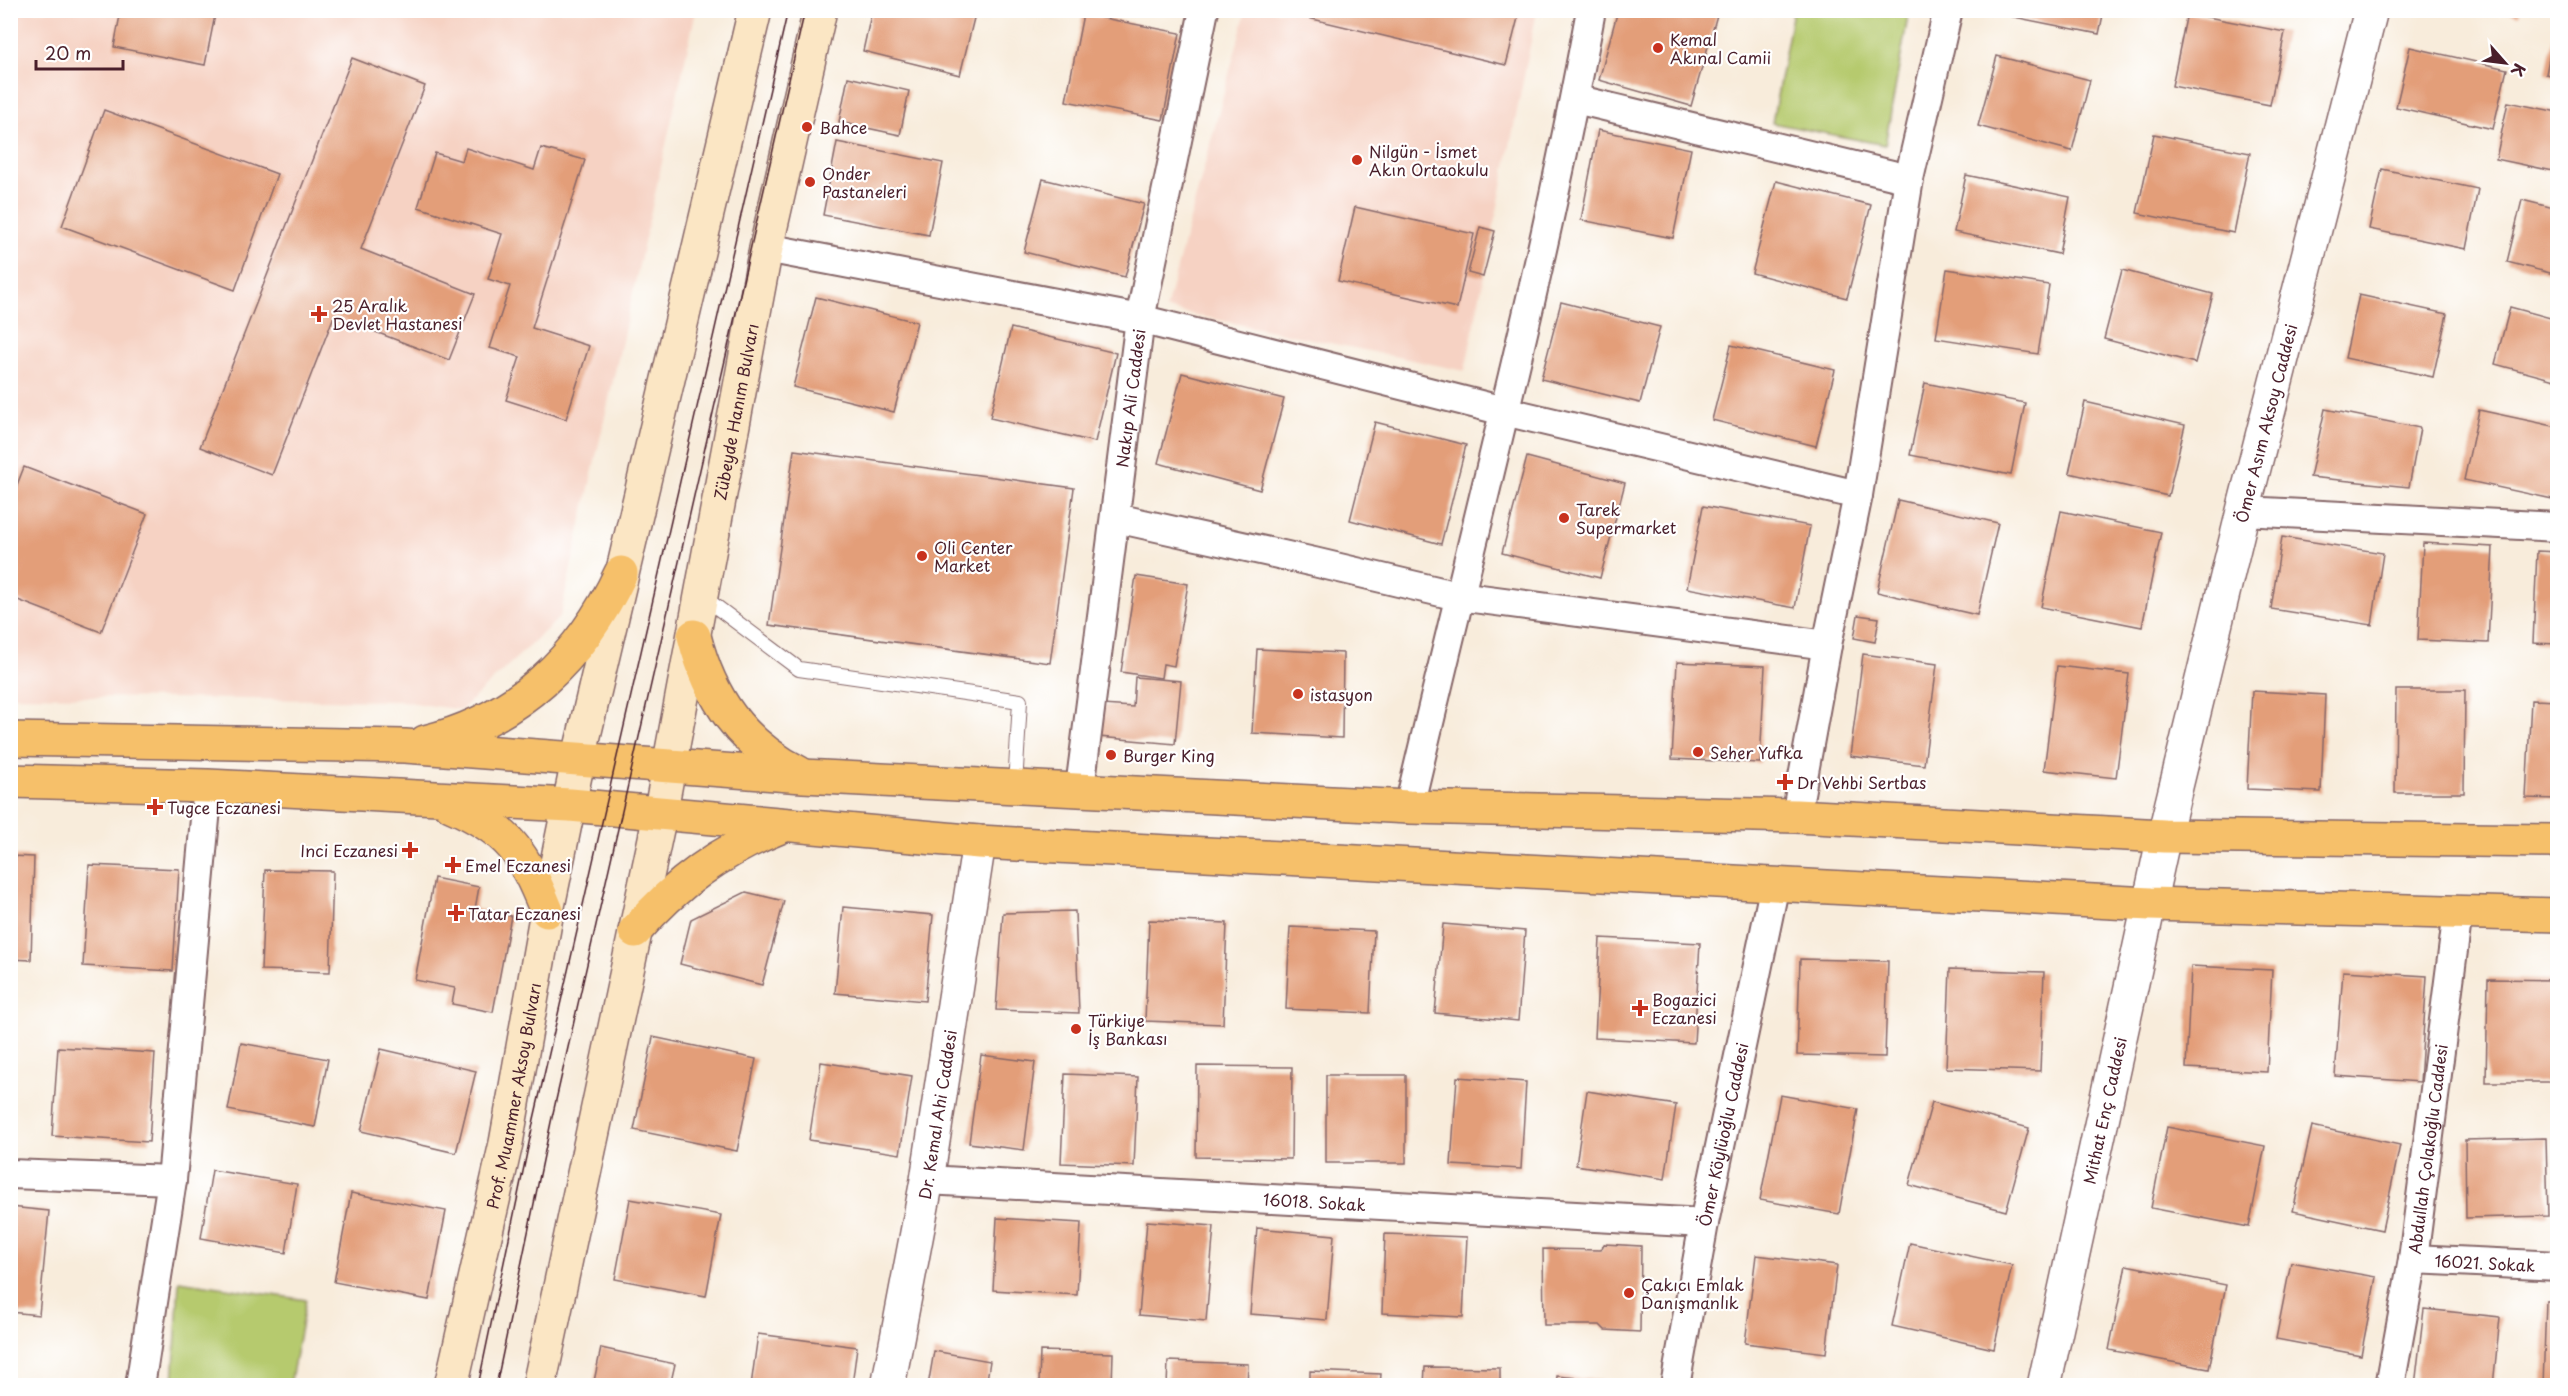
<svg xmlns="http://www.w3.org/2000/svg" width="2568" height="1396" viewBox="0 0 2568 1396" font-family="'Playpen Sans',sans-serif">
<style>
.built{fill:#f6d2c3}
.green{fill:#b6ca6e;stroke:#80744c;stroke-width:1.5}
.building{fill:#e39e79}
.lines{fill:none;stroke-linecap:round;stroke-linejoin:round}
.service-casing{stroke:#876769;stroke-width:16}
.minor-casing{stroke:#876769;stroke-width:32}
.tertiary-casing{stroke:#876769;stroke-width:36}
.secondary-casing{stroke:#876769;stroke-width:36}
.primary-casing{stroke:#876769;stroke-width:36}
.service{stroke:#fff;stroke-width:14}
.minor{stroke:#fff;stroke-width:28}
.tertiary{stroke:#fff;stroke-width:33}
.secondary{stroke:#fbe6c4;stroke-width:33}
.primary{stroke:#f6c06b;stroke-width:33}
.tram{stroke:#4a1f2b;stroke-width:1.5}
.poi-dot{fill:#c8321e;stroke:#fff;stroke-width:2}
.labels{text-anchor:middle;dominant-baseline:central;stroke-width:4.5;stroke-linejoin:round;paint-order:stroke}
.poi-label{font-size:16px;fill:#4a1f2b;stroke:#fff;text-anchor:start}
.street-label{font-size:16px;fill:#4a1f2b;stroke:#fff}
</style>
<rect width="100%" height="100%" fill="#fff"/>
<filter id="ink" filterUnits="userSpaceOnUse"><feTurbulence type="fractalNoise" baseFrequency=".0167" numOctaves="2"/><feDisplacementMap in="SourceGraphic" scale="12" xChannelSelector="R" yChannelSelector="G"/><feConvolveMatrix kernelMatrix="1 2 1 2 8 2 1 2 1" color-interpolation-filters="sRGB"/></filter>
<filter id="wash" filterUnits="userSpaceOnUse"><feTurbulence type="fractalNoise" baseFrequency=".008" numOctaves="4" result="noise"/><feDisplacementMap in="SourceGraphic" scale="24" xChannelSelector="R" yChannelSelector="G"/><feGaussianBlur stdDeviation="1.35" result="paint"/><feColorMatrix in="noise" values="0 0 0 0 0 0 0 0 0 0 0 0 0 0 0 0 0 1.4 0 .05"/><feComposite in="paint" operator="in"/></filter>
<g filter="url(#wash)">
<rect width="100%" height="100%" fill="#f8ecdb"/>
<g class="built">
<polygon points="11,11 696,11 560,617 461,710 402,701 11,696"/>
<polygon points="1246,11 1537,11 1465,371 1166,309"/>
</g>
<g class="green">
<polygon points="1793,11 1909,11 1885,145 1772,123"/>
<polygon points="179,1281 306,1300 290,1385 173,1385"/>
</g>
<g id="blocks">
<g class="building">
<polygon points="121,10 216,10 205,65 114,47"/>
<polygon points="872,10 976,10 960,75 863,51"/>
<polygon points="1306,10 1520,10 1506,65 1304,17"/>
<polygon points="1618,10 1701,10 1717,15 1691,106 1599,80"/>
<polygon points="2005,10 2104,10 2099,34 2004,15"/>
<polygon points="2498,10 2520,10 2519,16"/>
<polygon points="2187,13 2285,32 2270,105 2172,86"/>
<polygon points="1083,14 1180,33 1163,120 1066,101"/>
<polygon points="2556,22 2558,22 2558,77 2546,74"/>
<polygon points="2410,47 2507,69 2493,129 2396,107"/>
<polygon points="1997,56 2090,80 2072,151 1978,126"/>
<polygon points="352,58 425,86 361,249 475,294 449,360 334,316 272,475 200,447"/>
<polygon points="848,77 909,91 900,135 839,122"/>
<polygon points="2508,102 2558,112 2558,172 2496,159"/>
<polygon points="104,110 277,174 235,290 62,226"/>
<polygon points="1598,130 1691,149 1673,238 1581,220"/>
<polygon points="2154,134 2250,153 2234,233 2137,213"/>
<polygon points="837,142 943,163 929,235 823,215"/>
<polygon points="466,148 534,170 541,148 585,160 532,328 589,346 566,419 506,400 520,357 490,348 510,286 488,279 502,234 418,207 435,153 462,161"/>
<polygon points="2382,169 2478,189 2466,249 2369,229"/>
<polygon points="1966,175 2070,197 2059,254 1954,232"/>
<polygon points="1043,179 1144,204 1125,277 1024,252"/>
<polygon points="1776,181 1871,205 1847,298 1752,273"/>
<polygon points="2522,200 2558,209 2558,275 2507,262"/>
<polygon points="1355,207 1474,234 1457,308 1338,281"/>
<polygon points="1480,227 1495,231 1483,277 1468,273"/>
<polygon points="1947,269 2049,285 2038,354 1936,338"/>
<polygon points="2122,270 2213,294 2195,363 2104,339"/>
<polygon points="2359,295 2447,314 2433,377 2345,358"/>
<polygon points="816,297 917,322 894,412 793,387"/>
<polygon points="1561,302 1660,327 1640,403 1541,379"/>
<polygon points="2510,307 2558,320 2558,381 2495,364"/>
<polygon points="1011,328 1116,353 1095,442 990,418"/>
<polygon points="1731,345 1835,370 1816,446 1712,420"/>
<polygon points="1182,373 1284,399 1260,490 1158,463"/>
<polygon points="1925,383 2025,403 2011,475 1910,455"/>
<polygon points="2085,402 2185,425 2168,496 2069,473"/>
<polygon points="2325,409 2420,428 2409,487 2310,477"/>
<polygon points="2479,410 2558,427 2557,500 2464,480"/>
<polygon points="1375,422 1466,445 1441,544 1350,520"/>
<polygon points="794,450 1074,488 1050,663 769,625"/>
<polygon points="1527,457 1625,483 1600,578 1502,553"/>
<polygon points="24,467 147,514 101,632 10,597 10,503"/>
<polygon points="1898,500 1998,523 1977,615 1877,592"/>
<polygon points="1703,506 1810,526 1795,608 1687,588"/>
<polygon points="2061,511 2161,532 2142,627 2041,607"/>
<polygon points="2282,537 2383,553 2372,625 2271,609"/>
<polygon points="2423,543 2493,547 2488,643 2418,640"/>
<polygon points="2537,551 2558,552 2558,644 2533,643"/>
<polygon points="1136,576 1188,584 1174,666 1163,664 1161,678 1121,672"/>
<polygon points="1858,615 1879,618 1875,642 1854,638"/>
<polygon points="1257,649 1343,653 1342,738 1252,733"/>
<polygon points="1863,654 1937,664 1924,765 1850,756"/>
<polygon points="1677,662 1765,666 1760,763 1672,759"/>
<polygon points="2057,666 2129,674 2116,778 2044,770"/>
<polygon points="1135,677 1181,681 1175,744 1099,737 1102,705 1133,707"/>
<polygon points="2396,690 2465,690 2464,793 2395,793"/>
<polygon points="2252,691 2325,695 2321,792 2247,789"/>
<polygon points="2531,700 2558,701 2558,799 2526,798"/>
<polygon points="10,856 34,857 31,960 10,959"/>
<polygon points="89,865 179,869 173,971 83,966"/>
<polygon points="265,870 333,871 330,972 261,970"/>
<polygon points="434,878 479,887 475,909 511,916 493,1012 452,1004 455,988 415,980"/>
<polygon points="746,892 784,901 762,985 680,964 691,919"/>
<polygon points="843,907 933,915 925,1001 835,993"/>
<polygon points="1075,911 1079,1013 996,1010 1003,913"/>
<polygon points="1149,920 1227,923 1223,1024 1145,1021"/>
<polygon points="1443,924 1525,931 1518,1021 1435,1013"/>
<polygon points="1290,927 1374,931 1370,1013 1286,1009"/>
<polygon points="1600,938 1700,943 1694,1043 1595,1038"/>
<polygon points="1800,959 1888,961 1885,1057 1797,1055"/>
<polygon points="2191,966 2272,970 2267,1072 2186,1068"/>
<polygon points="1950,969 2044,972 2040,1071 1946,1068"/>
<polygon points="2343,971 2427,976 2420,1082 2335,1076"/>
<polygon points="2488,979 2558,980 2558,1082 2486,1082"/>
<polygon points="653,1037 756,1059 737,1151 634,1130"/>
<polygon points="241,1043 328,1059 315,1127 228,1110"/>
<polygon points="58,1047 155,1053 149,1142 52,1136"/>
<polygon points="381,1049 476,1071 456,1153 361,1131"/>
<polygon points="981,1055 1035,1062 1024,1150 969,1143"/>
<polygon points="821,1062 912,1076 900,1154 809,1140"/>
<polygon points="1197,1066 1292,1067 1291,1159 1196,1157"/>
<polygon points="1065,1074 1138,1077 1134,1166 1061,1163"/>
<rect x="1326" y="1075" width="80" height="88"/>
<polygon points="1457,1077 1526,1082 1521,1169 1451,1165"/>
<polygon points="1587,1091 1676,1105 1665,1179 1576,1165"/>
<polygon points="1780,1095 1858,1109 1839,1214 1760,1200"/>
<polygon points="1932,1102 2029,1128 2006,1211 1909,1185"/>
<polygon points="2312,1126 2400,1145 2382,1230 2293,1211"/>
<polygon points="2167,1127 2265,1146 2249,1227 2151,1208"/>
<polygon points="2546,1138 2548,1216 2466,1218 2465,1140"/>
<polygon points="212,1170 297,1184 286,1253 201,1238"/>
<polygon points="351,1193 446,1211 429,1300 334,1282"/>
<polygon points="630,1199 721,1215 706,1296 615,1279"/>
<polygon points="10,1207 49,1211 39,1315 10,1312"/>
<polygon points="997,1218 1081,1223 1077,1295 993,1290"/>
<polygon points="1147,1221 1214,1226 1206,1321 1139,1315"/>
<polygon points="1257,1228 1334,1235 1327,1320 1250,1314"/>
<polygon points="1385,1234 1467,1237 1463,1317 1382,1313"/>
<polygon points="1910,1243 2012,1265 1994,1349 1892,1326"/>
<polygon points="1604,1244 1641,1246 1640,1332 1605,1330 1600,1325 1544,1325 1543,1249 1601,1250"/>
<polygon points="1756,1255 1837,1265 1826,1353 1745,1343"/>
<polygon points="2291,1262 2376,1277 2361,1355 2276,1339"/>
<polygon points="2126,1265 2226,1285 2209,1369 2109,1350"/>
<polygon points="2546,1301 2558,1301 2558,1386 2543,1386"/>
<polygon points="2424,1309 2500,1317 2493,1386 2415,1386"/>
<polygon points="758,1334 857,1347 852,1386 751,1386"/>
<polygon points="601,1348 675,1364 670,1386 593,1386"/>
<polygon points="934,1351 990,1361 986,1386 928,1386"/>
<polygon points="1040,1351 1113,1353 1112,1386 1039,1386"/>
<polygon points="1168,1361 1248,1364 1247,1386 1167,1386"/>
<polygon points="1425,1367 1500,1368 1500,1386 1424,1386"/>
<polygon points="1310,1371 1381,1374 1380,1386 1310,1386"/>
<polygon points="1557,1376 1625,1383 1625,1386 1556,1386"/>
</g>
</g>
</g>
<g filter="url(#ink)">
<use href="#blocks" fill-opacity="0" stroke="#876769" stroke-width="1.5"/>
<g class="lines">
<g class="service-casing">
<polyline id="service" points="702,596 799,669 1020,701 1015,786"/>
</g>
<g class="minor-casing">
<g id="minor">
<polyline points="1575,99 1909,179"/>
<polyline points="766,248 1140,319 1504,411 1858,495"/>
<polyline points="2243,511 2558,527"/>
<polyline points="1116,518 1314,562 1458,596 1827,645"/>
<path id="s1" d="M 1080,788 L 1140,319 L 1204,10"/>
<path d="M 1409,807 C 1471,542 1542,278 1591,10"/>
<polyline points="1796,816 1827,645 1858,495 1909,179 1948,10"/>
<polyline points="10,1174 172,1180"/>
<path id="s2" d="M 927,1180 L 1704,1223"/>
<path id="s3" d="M 2413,1259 L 2558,1266"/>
<polyline points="140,1386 172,1180 208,786"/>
<path id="s4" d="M 1675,1386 L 1704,1223 L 1775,884"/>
<path id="s5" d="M 2390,1386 L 2413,1259 L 2458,912"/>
</g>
</g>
<g class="tertiary-casing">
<g id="tertiary">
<path id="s6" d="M 888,1386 L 927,1180 L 979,842"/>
<path id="s7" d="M 2044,1386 L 2164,836 L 2243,511 L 2371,10"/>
</g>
</g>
<g class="secondary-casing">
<g id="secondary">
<path id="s8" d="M 451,1386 L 506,1143 L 547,911 L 578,761 L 755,10"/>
<path id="s9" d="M 539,1386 L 660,815 L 766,248 L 820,10"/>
</g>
</g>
<g class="primary-casing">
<g id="primary">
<path d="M 694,636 C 710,699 741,743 799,773"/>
<polyline points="10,739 405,746 803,776 1409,807 1796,816 2164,836 2558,841"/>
<path d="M 425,742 C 517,720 582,657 621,573"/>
<polyline points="10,781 208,786 570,805 979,842 2150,904 2558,915"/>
<path d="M 451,805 C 511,831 523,853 547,911"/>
<path d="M 635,931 C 676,883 722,850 780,827"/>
</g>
</g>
<use href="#service" class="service"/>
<use href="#minor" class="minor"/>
<use href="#tertiary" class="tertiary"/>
<use href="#secondary" class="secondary"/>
<use href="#primary" class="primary"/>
<g class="tram">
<polyline points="478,1386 534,1119 788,10"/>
<polyline points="496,1386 551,1122 805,10"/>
</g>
</g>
</g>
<g class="poi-dot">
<circle cx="1658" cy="48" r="6"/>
<circle cx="807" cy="127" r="6"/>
<circle cx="1357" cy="160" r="6"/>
<circle cx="810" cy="182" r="6"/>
<path d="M316 305h6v6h6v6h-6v6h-6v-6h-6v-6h6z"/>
<circle cx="1564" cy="518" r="6"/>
<circle cx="922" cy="556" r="6"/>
<circle cx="1298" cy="694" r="6"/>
<circle cx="1698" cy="752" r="6"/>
<circle cx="1111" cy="755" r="6"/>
<path d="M1782 773h6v6h6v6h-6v6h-6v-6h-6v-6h6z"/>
<path d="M152 798h6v6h6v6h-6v6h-6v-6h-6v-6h6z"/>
<path d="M407 841h6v6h6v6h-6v6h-6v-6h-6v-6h6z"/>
<path d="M450 856h6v6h6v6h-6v6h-6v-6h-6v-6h6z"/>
<path d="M453 904h6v6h6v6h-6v6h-6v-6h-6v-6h6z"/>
<path d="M1637 999h6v6h6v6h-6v6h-6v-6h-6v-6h6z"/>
<circle cx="1076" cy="1029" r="6"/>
<circle cx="1629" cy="1293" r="6"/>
</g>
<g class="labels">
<g class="poi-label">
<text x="1670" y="39">Kemal<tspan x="1670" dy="18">Akınal Camii</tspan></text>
<text x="819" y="127">Bahce</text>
<text x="1369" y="151">Nilgün - İsmet<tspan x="1369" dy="18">Akın Ortaokulu</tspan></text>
<text x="822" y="173">Onder<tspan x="822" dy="18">Pastaneleri</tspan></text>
<text x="332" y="305">25 Aralık<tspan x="332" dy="18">Devlet Hastanesi</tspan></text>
<text x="1576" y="509">Tarek<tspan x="1576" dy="18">Supermarket</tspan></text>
<text x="934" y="547">Oli Center<tspan x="934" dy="18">Market</tspan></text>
<text x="1310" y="694">istasyon</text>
<text x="1710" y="752">Seher Yufka</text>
<text x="1123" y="755">Burger King</text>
<text x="1797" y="782">Dr Vehbi Sertbas</text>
<text x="167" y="807">Tugce Eczanesi</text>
<text x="398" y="850" text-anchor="end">Inci Eczanesi</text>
<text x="465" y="865">Emel Eczanesi</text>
<text x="468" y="913">Tatar Eczanesi</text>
<text x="1652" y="999">Bogazici<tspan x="1652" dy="18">Eczanesi</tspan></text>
<text x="1088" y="1020">Türkiye<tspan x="1088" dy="18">İş Bankası</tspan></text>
<text x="1641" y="1284">Çakıcı Emlak<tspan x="1641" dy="18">Danışmanlık</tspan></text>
</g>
<g class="street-label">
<text stroke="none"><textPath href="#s1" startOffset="393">Nakıp Ali Caddesi</textPath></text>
<text stroke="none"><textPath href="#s9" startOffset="994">Zübeyde Hanım Bulvarı</textPath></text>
<text stroke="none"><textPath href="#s7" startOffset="988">Ömer Asım Aksoy Caddesi</textPath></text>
<text stroke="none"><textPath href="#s8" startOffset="297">Prof. Muammer Aksoy Bulvarı</textPath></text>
<text stroke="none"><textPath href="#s7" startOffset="282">Mithat Enç Caddesi</textPath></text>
<text stroke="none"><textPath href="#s6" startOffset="276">Dr. Kemal Ahi Caddesi</textPath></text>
<text stroke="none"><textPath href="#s4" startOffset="256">Ömer Köylüoğlu Caddesi</textPath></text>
<text stroke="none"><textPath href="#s5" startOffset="240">Abdullah Çolakoğlu Caddesi</textPath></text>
<text stroke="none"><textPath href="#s2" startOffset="388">16018. Sokak</textPath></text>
<text stroke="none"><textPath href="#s3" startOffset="72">16021. Sokak</textPath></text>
</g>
</g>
<rect width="2568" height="1396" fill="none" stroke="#fff" stroke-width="36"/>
<g transform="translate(2505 63) rotate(118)" stroke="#ffffff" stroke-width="4.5" paint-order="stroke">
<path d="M0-4.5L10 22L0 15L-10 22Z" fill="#4a1f2b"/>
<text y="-9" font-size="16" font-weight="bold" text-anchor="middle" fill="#4a1f2b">K</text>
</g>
<path d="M36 60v9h87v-9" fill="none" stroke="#4a1f2b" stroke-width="3"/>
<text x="45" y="60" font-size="18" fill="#4a1f2b" stroke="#ffffff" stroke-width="4.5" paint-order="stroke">20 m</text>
</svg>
